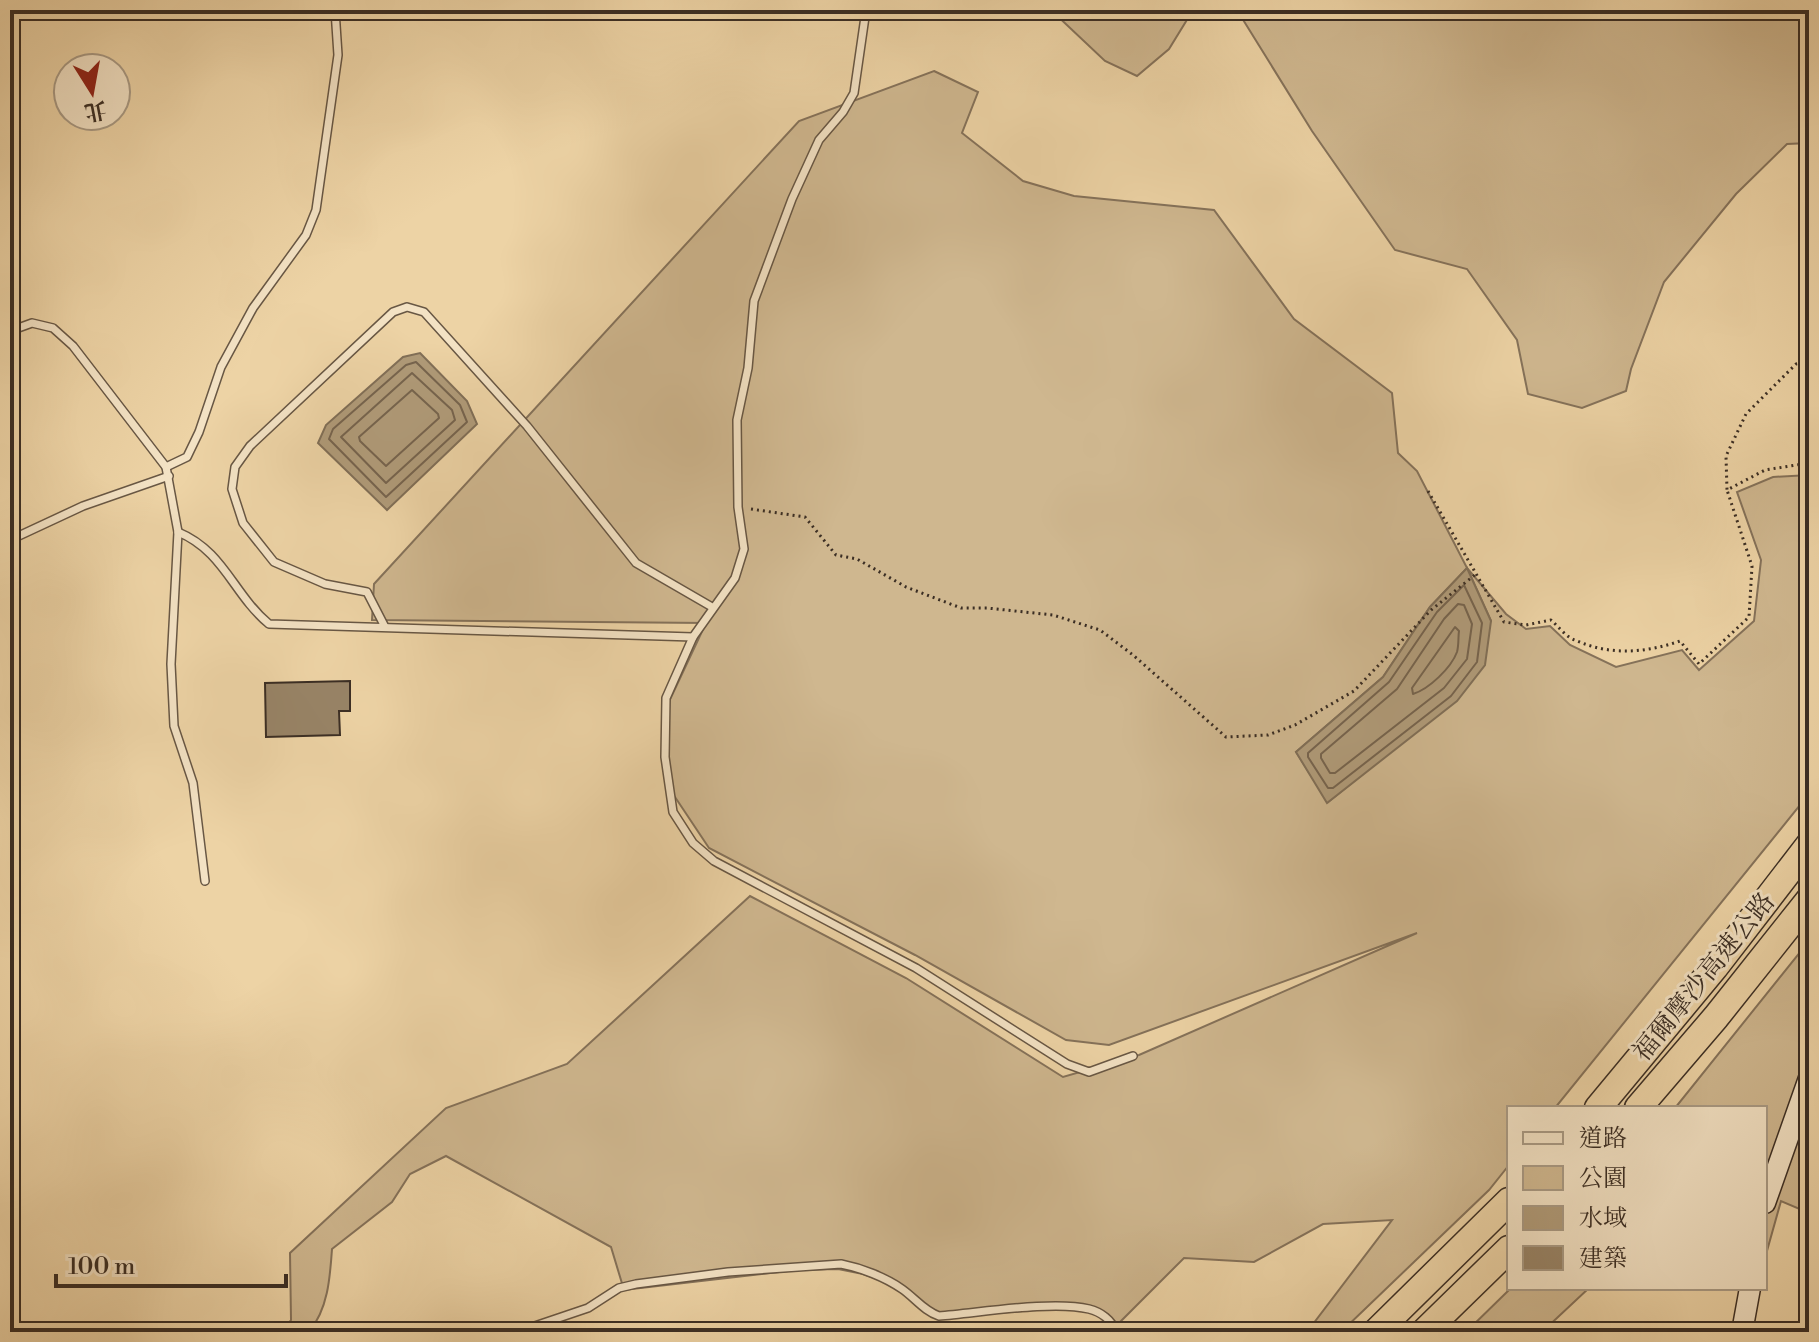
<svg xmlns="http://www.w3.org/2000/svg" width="1819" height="1342" viewBox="0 0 1819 1342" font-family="'Libre Bodoni','Noto Serif TC',serif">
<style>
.green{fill:#cfb78f;stroke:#85725a;stroke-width:2;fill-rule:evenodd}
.water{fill:#b09b79;stroke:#816f57;stroke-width:2}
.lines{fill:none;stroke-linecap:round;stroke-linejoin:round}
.shore{stroke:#76644e;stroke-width:2}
.building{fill:#988467;stroke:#3b2e24;stroke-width:2}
.service-casing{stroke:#685744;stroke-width:10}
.secondary-casing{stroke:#3b2e24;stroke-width:23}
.motorway-casing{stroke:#3b2e24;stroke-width:29}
.path{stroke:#3b2e24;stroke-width:3;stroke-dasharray:2 4;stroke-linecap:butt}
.service{stroke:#f3e2c4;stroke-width:7}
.secondary{stroke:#f3e2c4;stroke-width:20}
.motorway{stroke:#edd3a5;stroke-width:26}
.labels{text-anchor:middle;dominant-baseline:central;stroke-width:6;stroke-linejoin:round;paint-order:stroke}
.street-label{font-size:26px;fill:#3b2e24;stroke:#f3e2c4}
</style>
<rect width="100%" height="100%" fill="#edd3a5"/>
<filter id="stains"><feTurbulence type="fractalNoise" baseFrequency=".0025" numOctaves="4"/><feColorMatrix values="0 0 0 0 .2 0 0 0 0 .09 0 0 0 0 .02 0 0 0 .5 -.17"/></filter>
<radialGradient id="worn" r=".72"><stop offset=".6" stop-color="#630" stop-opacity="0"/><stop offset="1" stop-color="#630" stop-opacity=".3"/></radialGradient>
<g class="green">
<polygon points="1051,10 1193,10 1169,49 1137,76 1105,61"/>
<polygon points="1237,10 1809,10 1809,143 1787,144 1736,194 1664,282 1631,369 1626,391 1582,408 1528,394 1517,340 1467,269 1395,250 1312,131"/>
<path d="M 934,71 L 978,92 L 962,133 L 1023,181 L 1074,196 L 1214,210 L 1294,319 L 1392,393 L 1398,453 L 1417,471 L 1467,568 L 1506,614 L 1526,629 L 1550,626 L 1570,645 L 1616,667 L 1682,650 L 1699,670 L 1754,621 L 1761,560 L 1737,492 L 1773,477 L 1809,475 L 1809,794 L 1555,1108 L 1509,1108 L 1509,1165 L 1489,1190 L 1341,1332 L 1307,1332 L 1392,1220 L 1323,1224 L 1254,1262 L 1184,1258 L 1115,1327 L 1101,1313 L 1078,1307 L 941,1317 L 883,1281 L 863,1274 L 838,1269 L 797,1270 L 624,1290 L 611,1247 L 446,1156 L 410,1174 L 392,1202 L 332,1249 C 330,1278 328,1309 309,1332 L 282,1332 L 291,1320 L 290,1253 L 446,1108 L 567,1064 L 750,896 L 906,978 L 1063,1077 L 1139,1055 L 1417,933 L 1109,1045 L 1066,1040 L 915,955 L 709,848 L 669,788 L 666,708 L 706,623 L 372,620 L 374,584 L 799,121 ZM 1467,568 L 1491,621 L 1409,737 L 1328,802 L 1296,752 L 1383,677 L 1430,607 Z"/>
<polygon points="1809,941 1809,1213 1781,1201 1765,1258 1765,1108 1675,1108"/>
<polygon points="1511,1288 1589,1288 1542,1332 1466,1332"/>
</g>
<g class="water">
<polygon points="420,353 467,401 477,424 387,510 318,443 326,425 403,357"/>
<polygon points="1467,568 1491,621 1485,665 1457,701 1327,803 1296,752 1383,677 1430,607"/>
</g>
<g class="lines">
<g class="shore">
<polygon points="416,362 460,405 467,422 386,497 329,439 333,429 406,365"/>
<polygon points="412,373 452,410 455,420 386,483 341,437"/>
<polygon points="412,390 438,414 439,418 386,466 360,441 359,437"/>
<polygon points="1464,585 1482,623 1477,662 1451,696 1333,788 1328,788 1308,757 1308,753 1389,682 1437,612"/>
<polygon points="1458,604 1464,605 1472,624 1467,659 1444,688 1335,773 1330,773 1321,758 1321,754 1397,689 1444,619"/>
<path d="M 1455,627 L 1459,631 C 1458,637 1459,645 1457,652 C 1451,668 1429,689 1413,694 L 1412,688 Z"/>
</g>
</g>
<polygon class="building" points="350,681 350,711 339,711 340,735 266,737 265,683"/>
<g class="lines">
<g class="service-casing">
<g id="service">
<polyline points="866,10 854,93 843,112 819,140 792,199 754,301 748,368 737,420 738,507 744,549 735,578 693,637 666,698 665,757 673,812 693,843 714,861 916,968 1067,1064 1089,1072 1133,1056"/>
<polyline points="10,331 32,323 53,328 73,346 166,467 178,532 171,664 174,726 193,783 205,881"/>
<polyline points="166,467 187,457 199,432 221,367 253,308 306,235 316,210 338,55 335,10"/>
<path d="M 178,532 C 224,551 233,594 269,624 L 693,637"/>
<polyline points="10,540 83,506 169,476"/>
<polyline points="385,627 367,592 325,584 274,562 243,523 232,489 235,467 250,446 393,312 407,307 424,312 527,426 636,563 712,607"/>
<path d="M 517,1332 L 588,1308 L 619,1288 L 636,1284 L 728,1272 L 841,1264 C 861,1268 885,1277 902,1289 C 915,1298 924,1311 939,1316 C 979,1313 1053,1300 1089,1309 C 1101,1312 1112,1320 1116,1332"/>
</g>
</g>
<g class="secondary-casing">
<g id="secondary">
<polyline points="1765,1203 1809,1078"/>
<polyline points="1742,1332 1750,1288"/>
</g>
</g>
<g class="motorway-casing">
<g id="motorway">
<polyline points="1598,1108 1715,967 1809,845"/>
<polyline points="1638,1108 1716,1017 1809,900"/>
<polyline points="1376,1332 1509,1201"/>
<polyline points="1424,1332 1509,1249"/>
</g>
</g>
<g class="path">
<polyline points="1809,362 1796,364 1746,414 1726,456 1727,490 1765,470 1809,463"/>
<path d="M 1428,491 L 1504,622 L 1526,625 L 1551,620 C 1559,627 1566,637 1575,640 C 1610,656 1645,653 1680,641 L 1699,664 L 1749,617 L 1752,566 L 1727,490"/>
<polyline points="751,509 805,517 836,555 857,559 906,587 961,608 987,608 1053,615 1100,630 1133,655 1226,737 1268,735 1295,725 1354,691 1431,610 1476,574"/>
<polyline points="1801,772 1809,776"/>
</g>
<use href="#service" class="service"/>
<use href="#secondary" class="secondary"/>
<use href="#motorway" class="motorway"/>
</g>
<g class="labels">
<g class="street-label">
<text transform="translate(1704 977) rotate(-51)">福爾摩沙高速公路</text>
</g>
</g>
<rect width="1819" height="1342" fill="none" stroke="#edd3a5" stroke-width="40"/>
<rect x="12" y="12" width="1795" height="1318" fill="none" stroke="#3b2e24" stroke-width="4"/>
<rect x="20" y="20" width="1779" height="1302" fill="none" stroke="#3b2e24" stroke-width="2"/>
<rect x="1507" y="1106" width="260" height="184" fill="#f3e2c4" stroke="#a99a84" stroke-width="2"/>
<rect x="1523" y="1132" width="40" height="12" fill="#f3e2c4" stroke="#a99a84" stroke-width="2"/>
<text x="1579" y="1146" font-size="24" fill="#3b2e24">道路</text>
<rect x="1523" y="1166" width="40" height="24" fill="#cfb78f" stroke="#a99a84" stroke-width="2"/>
<text x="1579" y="1186" font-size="24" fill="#3b2e24">公園</text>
<rect x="1523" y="1206" width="40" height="24" fill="#b09b79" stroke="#a99a84" stroke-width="2"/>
<text x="1579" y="1226" font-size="24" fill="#3b2e24">水域</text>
<rect x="1523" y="1246" width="40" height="24" fill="#988467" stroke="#a99a84" stroke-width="2"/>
<text x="1579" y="1266" font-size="24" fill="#3b2e24">建築</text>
<g transform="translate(92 92) rotate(169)"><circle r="38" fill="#f3e2c4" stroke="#a99a84" stroke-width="2"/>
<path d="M0-6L14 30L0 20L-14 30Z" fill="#8f2418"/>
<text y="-12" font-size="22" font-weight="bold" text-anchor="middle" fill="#3b2e24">北</text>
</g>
<path d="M56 1274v12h230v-12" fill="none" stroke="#3b2e24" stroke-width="4"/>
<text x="68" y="1274" font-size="24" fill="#3b2e24" stroke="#f3e2c4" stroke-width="6" paint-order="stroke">100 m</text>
<rect width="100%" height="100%" filter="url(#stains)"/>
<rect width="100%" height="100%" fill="url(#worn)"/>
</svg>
